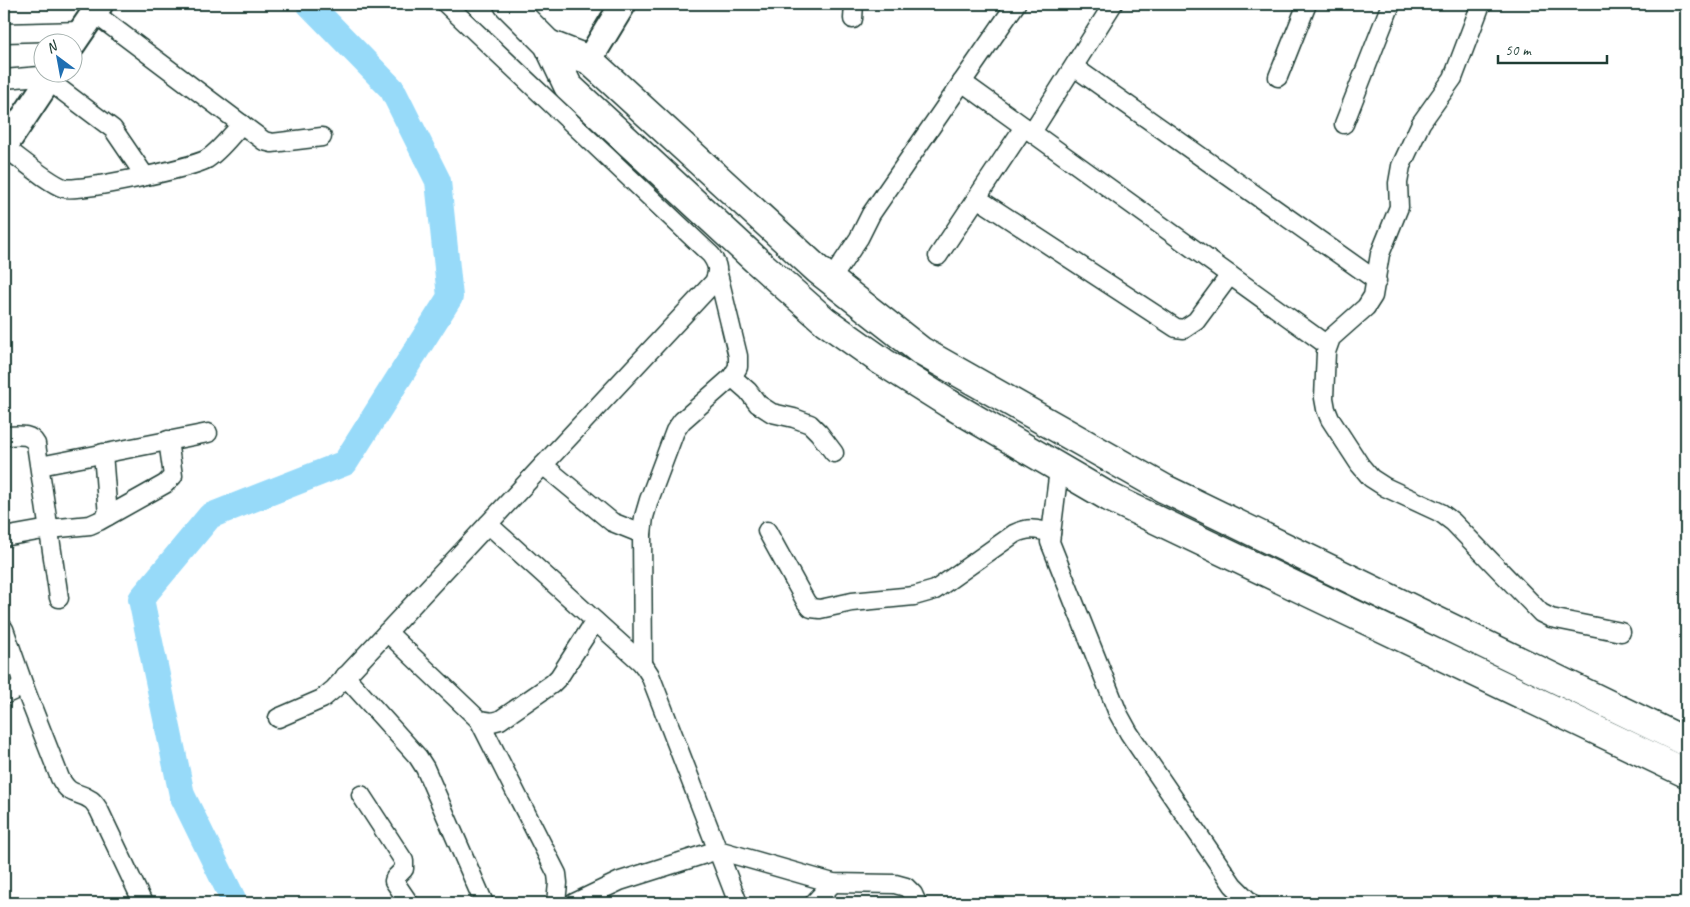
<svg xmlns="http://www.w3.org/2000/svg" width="1690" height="907" viewBox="0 0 1690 907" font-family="Caveat,sans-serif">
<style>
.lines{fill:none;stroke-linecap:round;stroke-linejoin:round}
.river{stroke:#97daf9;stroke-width:26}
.street-casing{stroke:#1f3d34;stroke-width:21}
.secondary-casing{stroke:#1f3d34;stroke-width:29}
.highway-casing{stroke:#1f3d34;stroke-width:31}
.street{stroke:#fff;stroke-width:18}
.secondary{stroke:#fff;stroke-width:25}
.highway{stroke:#fff;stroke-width:28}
</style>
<rect width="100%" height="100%" fill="#fff"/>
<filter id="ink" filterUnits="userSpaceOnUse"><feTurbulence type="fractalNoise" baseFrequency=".02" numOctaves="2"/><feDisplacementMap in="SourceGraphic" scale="10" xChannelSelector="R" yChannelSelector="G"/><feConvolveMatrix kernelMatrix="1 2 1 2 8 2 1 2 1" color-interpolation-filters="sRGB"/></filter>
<g filter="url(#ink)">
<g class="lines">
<polyline class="river" points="235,903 182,795 141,599 210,516 345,463 450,297 438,181 392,89 309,4"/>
<g class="street-casing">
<g id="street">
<polyline points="1481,4 1453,78 1421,123 1401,166 1398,183 1399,207 1380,254 1373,296 1366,307 1331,338 1326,352 1324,398 1326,409 1330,419 1360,465 1371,478 1385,487 1441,513 1453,522 1541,613 1551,618 1621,632"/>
<polyline points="94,13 264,141 272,143 322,137"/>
<polyline points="853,19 854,4"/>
<polyline points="4,33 82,31"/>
<polyline points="1074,67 1377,281"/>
<polyline points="1278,77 1307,4"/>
<polyline points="4,79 52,75"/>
<polyline points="48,80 113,129 145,176"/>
<polyline points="962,82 1327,345"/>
<polyline points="1344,124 1391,4"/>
<polyline points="1032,132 1113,4"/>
<path d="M 4,147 C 17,156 50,184 64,188 C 79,192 191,168 207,159 C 220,151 231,135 242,124"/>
<polyline points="977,198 1176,328 1184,329 1196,321 1230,275"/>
<polyline points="938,256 1024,127"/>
<polyline points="830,281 859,238 871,214 1016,4"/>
<polyline points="732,377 748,391 758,404 772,413 794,418 810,424 819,433 834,453"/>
<path d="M 4,436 C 16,436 30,432 36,444 L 59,598"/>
<polyline points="103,453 108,516"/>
<polyline points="543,465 612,522 642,534"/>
<polyline points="40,466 208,433"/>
<polyline points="1059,469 1050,542 1118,713 1129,733 1233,885 1251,903"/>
<polyline points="488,524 643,664 650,675 738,903"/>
<path d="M 767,531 L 806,602 L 811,608 L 820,609 L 852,602 L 914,596 L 935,590 L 1014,534 C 1028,527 1037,529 1051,533"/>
<polyline points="4,537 49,529 90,525 99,521 165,484 173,476 168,440"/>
<path d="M 4,629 L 24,686 L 60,778 C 71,798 77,790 91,800 C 94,802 97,807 99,810 L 143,903"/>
<polyline points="387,632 479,720 492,722 500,720 552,684 559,677 595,621"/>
<polyline points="643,665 642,534 644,517 649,500 675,431 682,421 732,377 738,367 738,356 718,274"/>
<polyline points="345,676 418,757 425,768 484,903"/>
<polyline points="4,695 24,686"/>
<path d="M 278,718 L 322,699 L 334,689 L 714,282 C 719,271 718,265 711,255 L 446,4"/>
<polyline points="479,720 557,874 558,883 556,903"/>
<polyline points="361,795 404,861 404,869 395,878 394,881 409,903"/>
<polyline points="574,903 620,881 718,850 833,883 895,884 906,887 913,894 917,903"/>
<polyline points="814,903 833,883"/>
</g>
</g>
<g class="secondary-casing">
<g id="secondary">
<polyline points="72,45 100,4"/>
<polyline points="589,60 623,4"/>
<polyline points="4,147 54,72"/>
</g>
</g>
<g class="highway-casing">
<g id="highway">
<polyline points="508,4 548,44 568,86 756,260 825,321 883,362 948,403 1109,497 1686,773"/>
<polyline points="548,44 589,60 818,270 921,351 1165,489 1686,742"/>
</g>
</g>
<use href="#street" class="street"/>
<use href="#secondary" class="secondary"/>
<use href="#highway" class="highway"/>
</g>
</g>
<rect width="1690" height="907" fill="none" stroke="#fff" stroke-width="20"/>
<rect x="10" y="10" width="1670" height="887" fill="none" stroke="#1f3d34" stroke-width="2" filter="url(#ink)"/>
<g transform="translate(58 58) rotate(328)"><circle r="24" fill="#ffffff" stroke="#a5b1ae"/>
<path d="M0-4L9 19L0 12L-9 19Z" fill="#1f6fb2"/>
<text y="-8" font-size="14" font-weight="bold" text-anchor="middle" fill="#1f3d34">N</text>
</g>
<path d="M1498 55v8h109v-8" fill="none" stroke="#1f3d34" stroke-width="2.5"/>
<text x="1505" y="55" font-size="15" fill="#1f3d34" stroke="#ffffff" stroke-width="4" paint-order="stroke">50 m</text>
</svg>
